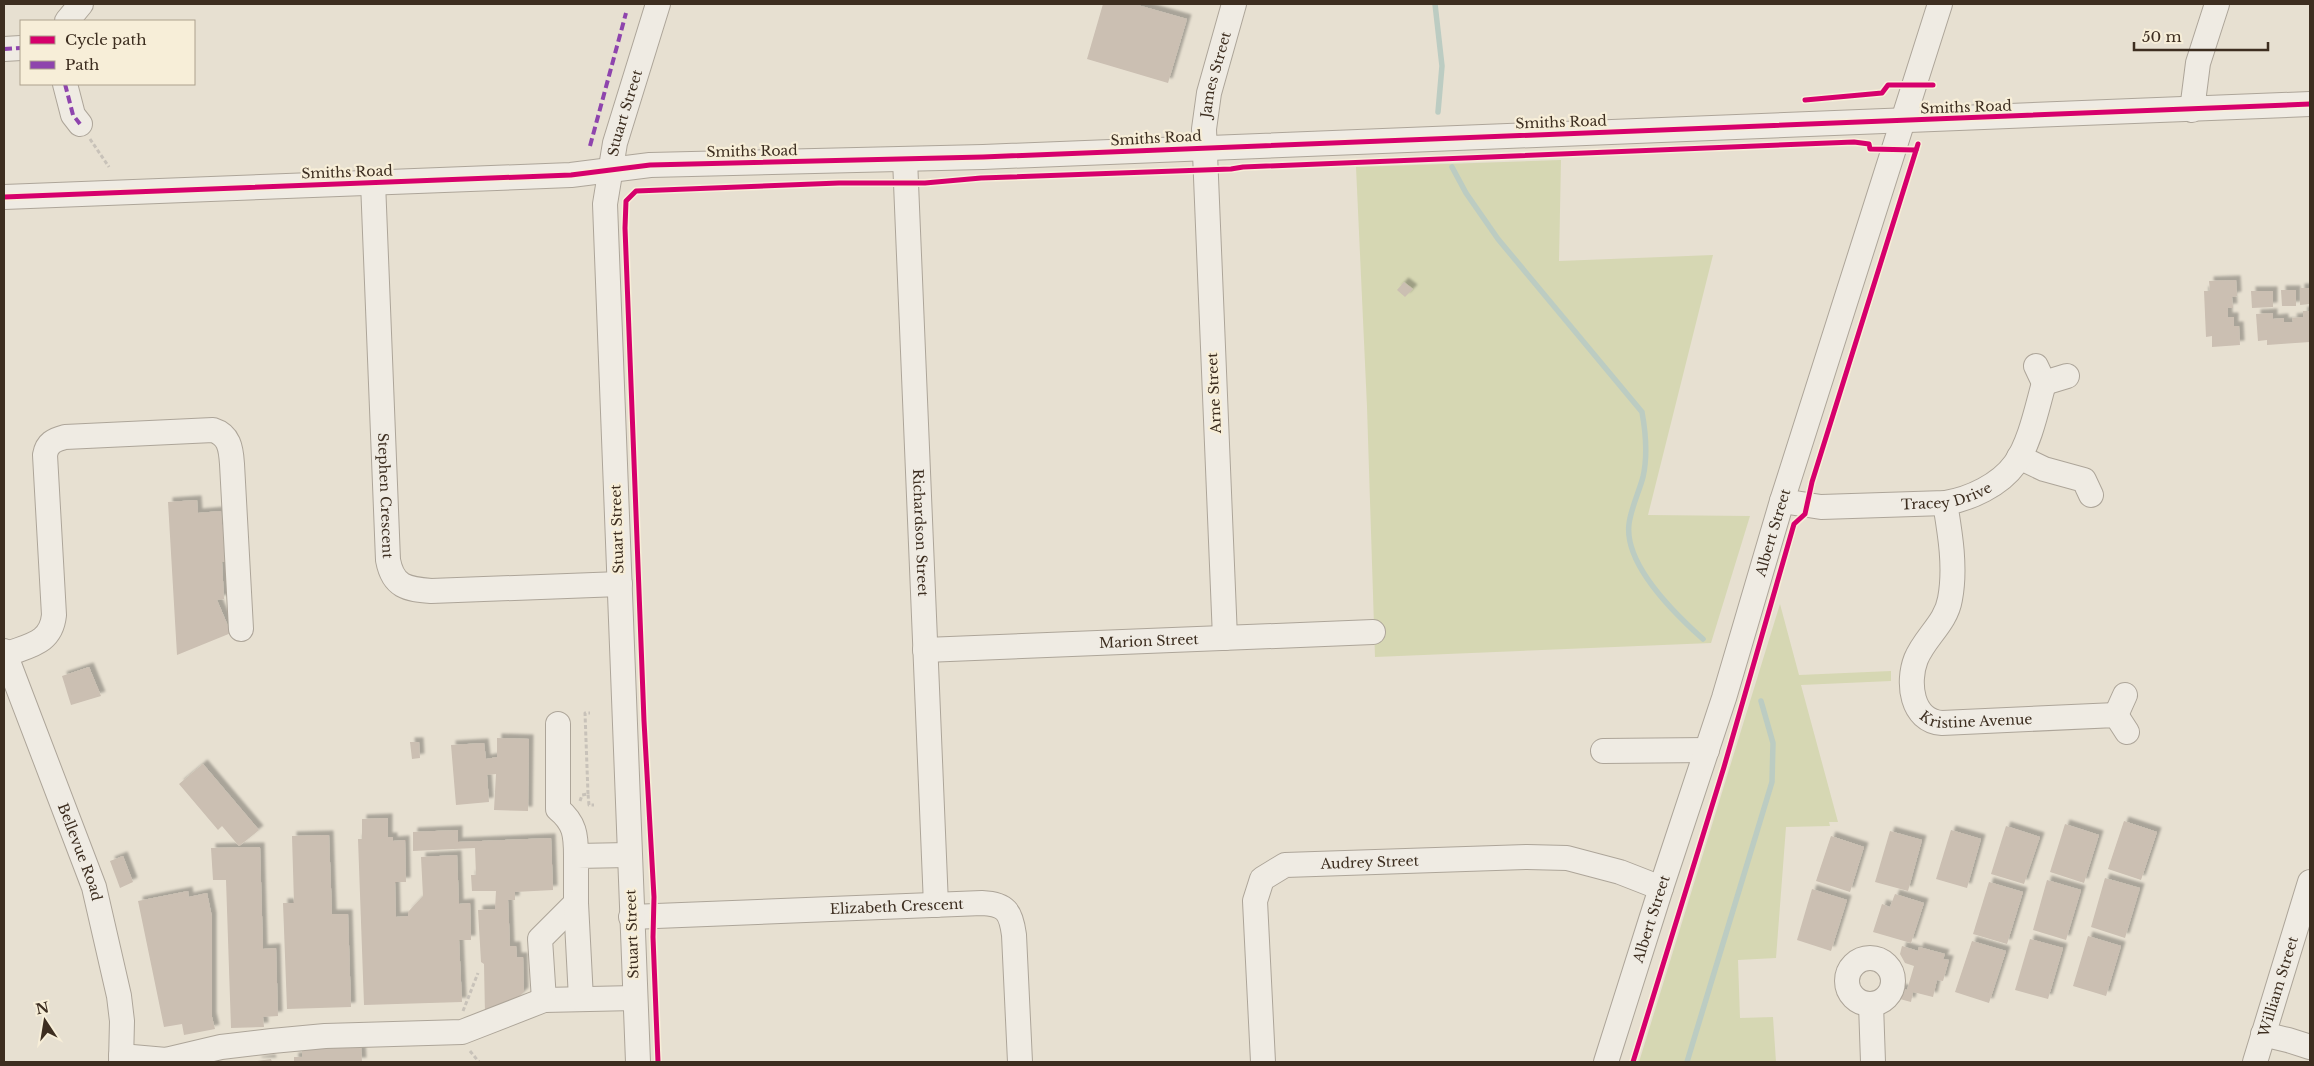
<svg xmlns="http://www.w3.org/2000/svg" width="2314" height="1066" viewBox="0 0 2314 1066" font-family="'Libre Baskerville',serif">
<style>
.green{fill:#d6d7b3}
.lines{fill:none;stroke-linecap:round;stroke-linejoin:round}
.stream{stroke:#bcccc2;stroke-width:5.5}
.building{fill:#cbbfb2;filter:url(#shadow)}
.minor-casing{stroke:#ada599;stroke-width:26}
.path{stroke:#c8c2b9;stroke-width:3;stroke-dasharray:4 2.5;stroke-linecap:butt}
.minor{stroke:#efebe3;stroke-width:24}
.quiet{stroke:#8e44ad;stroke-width:4;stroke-dasharray:8 4;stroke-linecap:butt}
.cycleway-casing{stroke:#f7eed8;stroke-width:8}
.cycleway{stroke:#d6006c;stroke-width:5}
.labels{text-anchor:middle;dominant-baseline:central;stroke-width:4.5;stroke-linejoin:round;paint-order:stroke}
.street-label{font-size:14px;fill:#3d2e20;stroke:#f7eed8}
</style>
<defs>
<filter id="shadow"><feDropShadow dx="4.5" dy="-4.5" stdDeviation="1" flood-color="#0004"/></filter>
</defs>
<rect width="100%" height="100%" fill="#e7e0d1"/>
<g class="green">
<polygon points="1561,160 1559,261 1713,255 1648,515 1750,516 1711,643 1375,657 1367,407 1356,167"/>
<polygon points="1780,604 1799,675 1891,671 1891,681 1801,685 1838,822 1829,822 1830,826 1786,827 1776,958 1738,960 1740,1018 1773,1017 1776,1062 1639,1062"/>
</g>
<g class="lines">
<g class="stream">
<polyline points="1435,4 1442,66 1438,112"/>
<path d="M 1452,167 L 1466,193 L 1498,239 L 1642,412 C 1646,434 1648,455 1643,477 C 1639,492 1631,508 1629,524 C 1624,565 1675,614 1703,639"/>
<polyline points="1687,1062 1772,782 1773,743 1761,701"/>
</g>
</g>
<g class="building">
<polygon points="1103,4 1134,4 1187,19 1168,83 1087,59"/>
<polygon points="2236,280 2237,296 2232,297 2233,308 2228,308 2228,317 2234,317 2234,326 2239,326 2240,345 2212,347 2212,336 2206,337 2204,291 2210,291 2209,281"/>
<polygon points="1404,282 1413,289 1405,297 1397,290"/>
<polygon points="2300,288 2310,288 2310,304 2300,305"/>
<polygon points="2281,290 2296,290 2296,306 2282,306"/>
<polygon points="2251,291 2273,291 2273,307 2252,308"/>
<polygon points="2303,311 2310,311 2310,342 2267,345 2267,340 2258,341 2256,314 2273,313 2273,319 2284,318 2284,322 2293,322 2292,318 2303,317"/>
<polygon points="197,500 198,513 221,511 222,525 230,524 232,561 222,562 224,599 217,600 231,633 177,655 168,502"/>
<polygon points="89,667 101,696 71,705 62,676"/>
<polygon points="497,738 529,739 528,811 494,810 496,774 487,775 489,802 456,805 451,745 484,743 486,759 497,757"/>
<polygon points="410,742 419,742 420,758 412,759"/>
<polygon points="203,764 259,830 239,846 222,826 218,830 179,784"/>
<polygon points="388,818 388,837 393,837 393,841 405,840 406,882 395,882 396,917 408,916 408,912 423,896 421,857 457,855 459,904 470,903 471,940 459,940 462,1002 364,1005 358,839 362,839 362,819"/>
<polygon points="2124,821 2157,832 2141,880 2108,869"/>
<polygon points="2065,824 2099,835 2084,883 2050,872"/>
<polygon points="2006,826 2040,837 2024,884 1991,874"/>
<polygon points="458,830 458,842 551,838 553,890 515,892 515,900 508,900 510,946 516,946 517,957 523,957 524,992 499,1015 485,1015 484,964 481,962 478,910 495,909 496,891 472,891 471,875 476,875 475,848 413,851 413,832"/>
<polygon points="1951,830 1981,839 1967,888 1936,879"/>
<polygon points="1890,831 1922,840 1908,891 1875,882"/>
<polygon points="329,835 332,914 348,914 351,1007 287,1009 283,903 294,903 292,836"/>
<polygon points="1831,836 1864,847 1850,892 1816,881"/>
<polygon points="260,847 263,949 276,948 278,1016 263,1017 264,1027 231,1028 226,880 213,880 211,848"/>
<polygon points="123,856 133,882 120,888 110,861"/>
<polygon points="2105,878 2140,888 2125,938 2091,927"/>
<polygon points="2047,880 2081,890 2066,940 2033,930"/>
<polygon points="1989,882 2023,892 2007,944 1973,934"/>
<polygon points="1812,889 1847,900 1831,951 1797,940"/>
<polygon points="188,891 189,897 207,893 212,917 212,1017 215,1029 184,1035 182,1024 164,1027 138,901"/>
<polygon points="1895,894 1924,903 1911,943 1873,932 1882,904 1890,907"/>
<polygon points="2088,936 2121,946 2106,996 2073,986"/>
<polygon points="2030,939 2063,948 2048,999 2015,990"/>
<polygon points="1972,941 2006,951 1989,1003 1955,992"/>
<polygon points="1902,946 1918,951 1919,947 1945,954 1943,959 1949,960 1943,981 1937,980 1933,997 1913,992 1911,1002 1896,998 1899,988 1907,990 1914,966 1905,963 1900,954"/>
<polygon points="361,1046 362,1062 294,1062 294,1057 302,1057 302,1049"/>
<polygon points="271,1059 272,1062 257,1062 257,1061"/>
</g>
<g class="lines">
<g class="minor-casing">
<g id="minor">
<polyline points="67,21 81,4"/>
<polyline points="4,49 21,48"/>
<polyline points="65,84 73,115 80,124"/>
<polyline points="2192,110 2198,63 2217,4"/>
<path id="s1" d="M 905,159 L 936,905"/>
<path id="s2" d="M 373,182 L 388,560 C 393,587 407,589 431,591 L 620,584"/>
<polyline points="4,197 571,175 650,165 983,157 2310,104"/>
<polyline points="2036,366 2044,383 2067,376"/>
<polyline points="2019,457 2044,469 2084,480 2091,495"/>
<path id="s3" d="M 1782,501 L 1821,507 L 1945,503 C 1970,499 2000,485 2015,464 C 2030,443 2037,408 2044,383"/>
<path id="s4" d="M 1945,503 C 1950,533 1956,568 1950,599 C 1946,623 1925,637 1916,659 C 1907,682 1911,721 1942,723 L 2116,715 L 2127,732"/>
<path id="s5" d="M 1225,638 L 1204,129 L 1209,93 L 1234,4"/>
<path id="s6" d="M 925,650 L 1373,632"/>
<path id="s7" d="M 4,651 L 94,887 L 119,996 L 122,1021 L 121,1062"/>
<path d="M 5,655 C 29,645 51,644 54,615 L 45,455 C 47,443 54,440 65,437 L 213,430 C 229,435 231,448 232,464 L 241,629"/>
<polyline points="2116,715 2125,695"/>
<path d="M 558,724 L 558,809 C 575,823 576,835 576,856"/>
<polyline points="1603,751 1707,750"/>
<polyline points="629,855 576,856 576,903 540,939 544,1000 635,998"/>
<polyline points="576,903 581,999"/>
<path id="s8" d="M 631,917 L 982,903 C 1006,904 1011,912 1014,935 L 1020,1062"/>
<circle cx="1870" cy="981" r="23"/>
<polyline points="1871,1004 1873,1062"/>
<polyline points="2263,1034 2288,1040 2310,1047"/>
<polyline points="121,1056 166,1060 221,1047 272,1041 325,1036 462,1032 544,1000"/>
<path id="s9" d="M 638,1062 L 605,204 L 615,143 L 658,4"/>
<path id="s10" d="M 1263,1062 L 1255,901 L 1262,879 L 1285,865 L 1527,857 L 1567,858 L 1620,872 L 1661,888"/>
<path id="s11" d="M 1606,1062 L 1661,888 L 1724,698 L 1782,501 L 1940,4"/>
<path id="s12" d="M 2255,1062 L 2310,882"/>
</g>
</g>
<g class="path">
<polyline points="90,139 109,167"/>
<polyline points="588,794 585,713 590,713"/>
<polyline points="580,801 582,795 588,794 589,805 594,805"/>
<polyline points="463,1011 478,973"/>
<polyline points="470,1051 479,1062"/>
</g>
<use href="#minor" class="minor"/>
<g class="quiet">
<polyline points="4,49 21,48"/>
<polyline points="65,84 73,115 80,124"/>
<polyline points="590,146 626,13"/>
</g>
<g class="cycleway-casing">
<g id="cycleway">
<polyline points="1805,100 1882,93 1888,85 1933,85"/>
<polyline points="4,197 571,175 650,165 983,157 2310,104"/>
<polyline points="658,1062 653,937 654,897 644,721 625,228 626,201 636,191 839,183 925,183 981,178 1231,169 1243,167 1854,142 1869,144 1870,149 1916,150"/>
<polyline points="1633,1062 1724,767 1794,524 1805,514 1812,482 1918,144"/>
</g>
</g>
<use href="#cycleway" class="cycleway"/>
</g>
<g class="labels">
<g class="street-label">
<text stroke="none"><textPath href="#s5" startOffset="565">James Street</textPath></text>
<text transform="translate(1966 107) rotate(-2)">Smiths Road</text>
<text stroke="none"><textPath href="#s9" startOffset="952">Stuart Street</textPath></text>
<text transform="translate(1561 122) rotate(-2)">Smiths Road</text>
<text transform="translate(1156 138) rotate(-3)">Smiths Road</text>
<text transform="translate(752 151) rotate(-1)">Smiths Road</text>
<text transform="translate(347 172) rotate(-2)">Smiths Road</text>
<text transform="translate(1214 393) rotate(-93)">Arne Street</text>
<text stroke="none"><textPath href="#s3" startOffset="166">Tracey Drive</textPath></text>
<text stroke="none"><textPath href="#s2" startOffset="314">Stephen Crescent</textPath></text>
<text transform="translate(617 529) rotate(-92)">Stuart Street</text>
<text stroke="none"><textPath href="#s1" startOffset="374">Richardson Street</textPath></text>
<text stroke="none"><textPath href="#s11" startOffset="555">Albert Street</textPath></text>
<text stroke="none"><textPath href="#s6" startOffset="224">Marion Street</textPath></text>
<text stroke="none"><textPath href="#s4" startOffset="280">Kristine Avenue</textPath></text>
<text stroke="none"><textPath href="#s7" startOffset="215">Bellevue Road</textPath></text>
<text stroke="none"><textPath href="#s10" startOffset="296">Audrey Street</textPath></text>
<text stroke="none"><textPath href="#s8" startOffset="266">Elizabeth Crescent</textPath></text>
<text stroke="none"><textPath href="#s11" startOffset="150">Albert Street</textPath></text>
<text transform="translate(632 934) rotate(-92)">Stuart Street</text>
<text stroke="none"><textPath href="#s12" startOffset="79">William Street</textPath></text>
</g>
</g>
<rect width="2314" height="1066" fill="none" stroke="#3d2e20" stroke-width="10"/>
<rect x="20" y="20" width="175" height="65" fill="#f7eed8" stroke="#ada18e"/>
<rect x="30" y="36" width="25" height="8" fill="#d6006c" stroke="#ada18e"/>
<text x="65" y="45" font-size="15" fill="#3d2e20">Cycle path</text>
<rect x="30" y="61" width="25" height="8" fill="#8e44ad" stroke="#ada18e"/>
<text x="65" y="70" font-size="15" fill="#3d2e20">Path</text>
<g transform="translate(45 1021) rotate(348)" stroke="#f7eed8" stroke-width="4" paint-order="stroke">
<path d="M0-4L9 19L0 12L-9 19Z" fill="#3d2e20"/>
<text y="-8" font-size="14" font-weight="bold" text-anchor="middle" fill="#3d2e20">N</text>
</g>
<path d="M2134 42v8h134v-8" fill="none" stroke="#3d2e20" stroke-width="2.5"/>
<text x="2142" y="42" font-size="15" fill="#3d2e20" stroke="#f7eed8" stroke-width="4" paint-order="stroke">50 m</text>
</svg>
